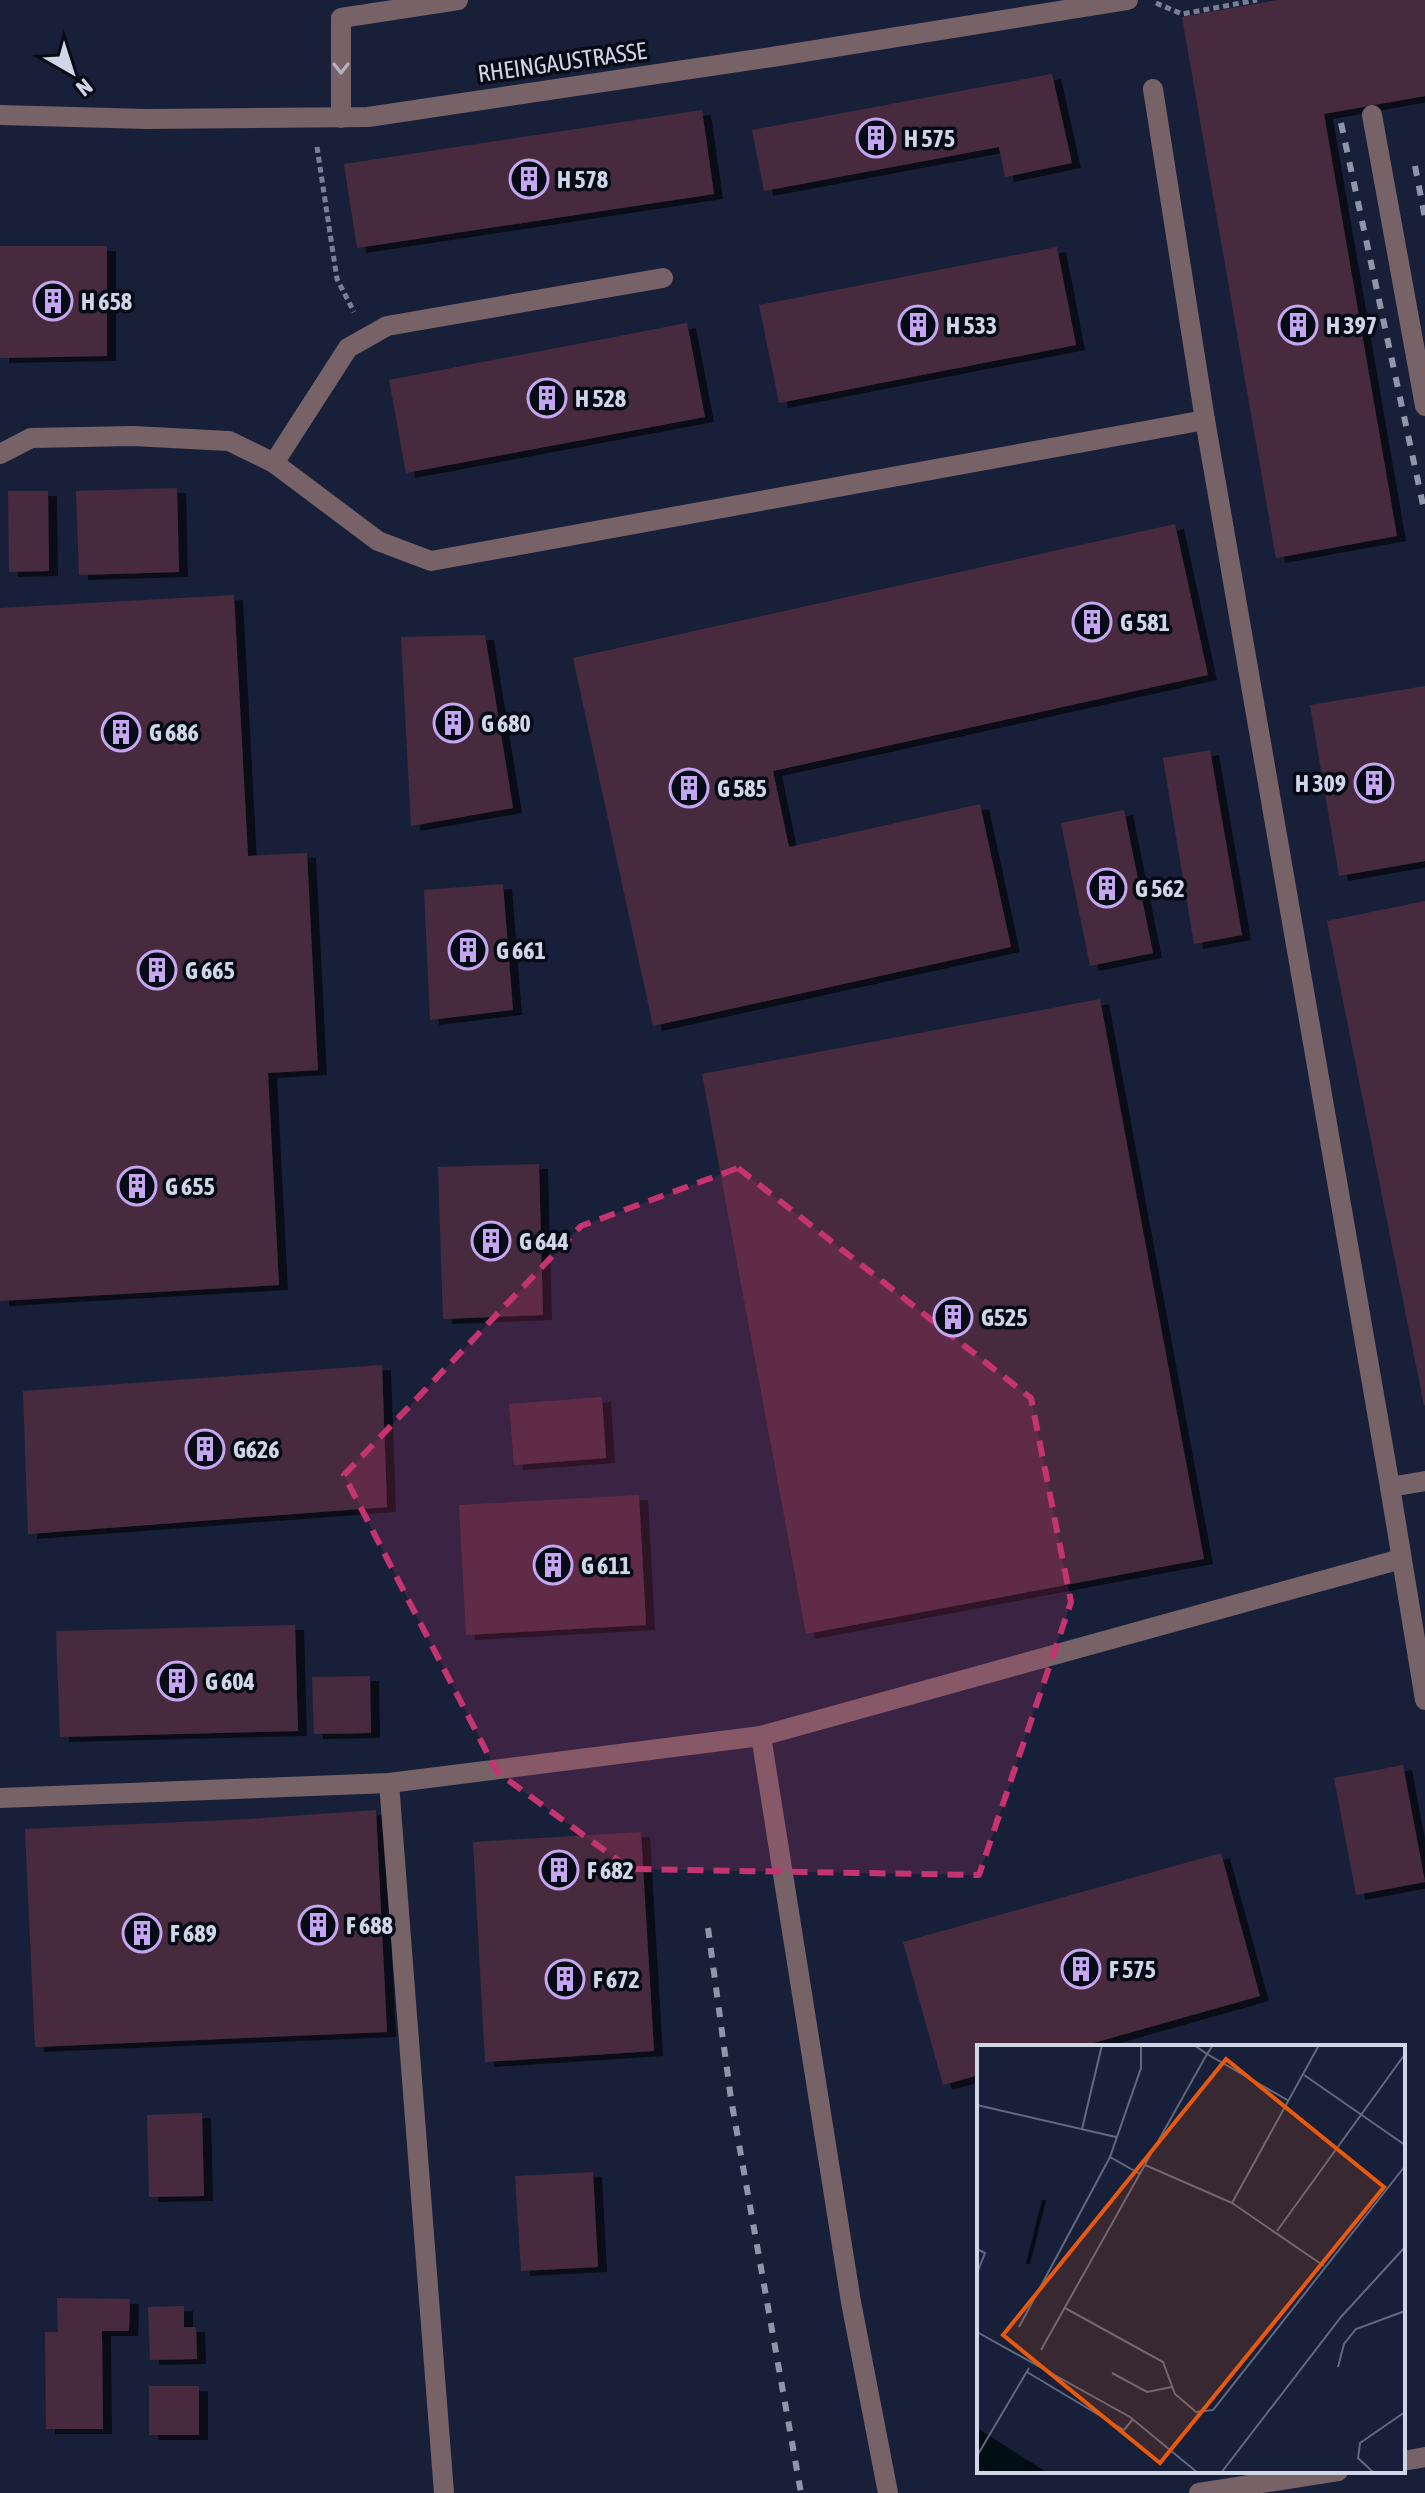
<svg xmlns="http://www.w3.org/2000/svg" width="1425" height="2493" viewBox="0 0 1425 2493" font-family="'Asap Condensed',sans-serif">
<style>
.building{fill:#462b3d;filter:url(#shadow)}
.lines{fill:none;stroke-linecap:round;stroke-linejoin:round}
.path{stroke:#798095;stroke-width:5;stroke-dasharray:6 4;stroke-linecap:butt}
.minor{stroke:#776267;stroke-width:20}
.rail{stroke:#8f96aa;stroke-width:6;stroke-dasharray:10 10;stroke-linecap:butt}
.oneway{stroke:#b5b3c1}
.marked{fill:#c43470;fill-opacity:0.2;stroke:#c43470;stroke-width:6;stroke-dasharray:16 10;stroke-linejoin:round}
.labels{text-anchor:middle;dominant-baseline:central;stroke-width:7;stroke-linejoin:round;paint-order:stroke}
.street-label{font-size:24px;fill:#cfd6e7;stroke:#070b16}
.poi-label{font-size:24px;font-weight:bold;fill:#cfd6e7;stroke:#070b16;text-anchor:start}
.inset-river{fill:none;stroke:#010e14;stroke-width:4}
.inset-road{fill:none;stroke:#61697f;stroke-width:2}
.view{fill:#e8590c;fill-opacity:0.15;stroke:#e8590c;stroke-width:4}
.inset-edge{fill:none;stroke:#cfd6e7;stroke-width:4}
</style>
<defs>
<filter id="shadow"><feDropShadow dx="9" dy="5" stdDeviation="0" flood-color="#0009"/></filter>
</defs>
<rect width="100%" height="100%" fill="#182039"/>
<g class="building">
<polygon points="1277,0 1425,0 1425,96 1324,114 1397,536 1276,558 1182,17"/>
<polygon points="1052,74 1072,163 1005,177 999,147 764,191 752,130"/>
<polygon points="702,110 714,194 357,248 344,164"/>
<polygon points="0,246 107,246 107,356 0,358"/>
<polygon points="1057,247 1076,345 779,403 759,305"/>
<polygon points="687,323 705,417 406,473 389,380"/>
<polygon points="177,488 179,572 79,575 76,491"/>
<polygon points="8,491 48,491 49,571 9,572"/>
<polygon points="1175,524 1208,675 773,771 789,847 980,804 1011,947 653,1026 573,658"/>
<polygon points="234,595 248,856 307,853 318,1070 268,1073 279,1285 0,1301 0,608"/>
<polygon points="485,635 513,808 411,826 401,637"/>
<polygon points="1425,686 1425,861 1339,876 1310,705"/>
<polygon points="1210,750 1242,935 1194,944 1163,758"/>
<polygon points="1124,810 1153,953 1090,966 1061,823"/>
<polygon points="503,884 513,1010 430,1020 424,890"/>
<polygon points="1425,901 1425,1405 1424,1405 1327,921"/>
<polygon points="1100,999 1204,1559 806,1634 702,1074"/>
<polygon points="539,1164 543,1315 443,1319 438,1167"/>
<polygon points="382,1365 387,1507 28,1534 23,1391"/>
<polygon points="602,1397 606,1458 514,1465 509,1404"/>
<polygon points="639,1495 646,1625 466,1635 459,1505"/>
<polygon points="295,1625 298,1731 60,1737 56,1631"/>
<polygon points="370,1676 371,1733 314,1734 312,1677"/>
<polygon points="1403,1765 1425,1882 1356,1895 1334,1778"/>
<polygon points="376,1810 387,2032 35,2047 25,1829 249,1819"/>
<polygon points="641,1832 654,2051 485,2062 473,1842"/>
<polygon points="1221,1853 1260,1996 1079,2047 979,2047 979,2075 943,2085 903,1942"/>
<polygon points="202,2113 204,2196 149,2197 147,2115"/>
<polygon points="593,2172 598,2267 521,2271 515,2176"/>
<polygon points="57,2298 130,2299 129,2331 102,2331 103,2429 46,2429 45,2332 58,2332"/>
<polygon points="184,2306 184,2327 196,2327 197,2359 150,2360 148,2307"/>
<rect x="149" y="2386" width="50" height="49"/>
</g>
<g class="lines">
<g class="path">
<polyline points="1156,3 1182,14 1257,0"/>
<polyline points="317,147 337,279 354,312"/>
</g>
<g class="minor">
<polyline points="1153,89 1205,420 1390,1487 1425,1700"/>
<polyline points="0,115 147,119 368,117 772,57 1128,0"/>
<polyline points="1372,115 1425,406"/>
<polyline points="341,118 341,18 458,0"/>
<polyline points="0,454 31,438 133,436 229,441 274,463 378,541 431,561 1205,420"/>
<polyline points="274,463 348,348 387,326 663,278"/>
<polyline points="1390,1487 1425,1481"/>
<polyline points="389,1783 444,2493"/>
<polyline points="0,1798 389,1783 761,1736"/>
<polyline points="1403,2461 1425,2457"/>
<polyline points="888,2493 851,2302 761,1736 1401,1559"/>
<polyline points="1199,2493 1338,2471"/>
</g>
<g class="rail">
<polyline points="1341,123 1425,514"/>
<polyline points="1415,166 1425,218"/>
<polyline points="708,1928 731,2099 801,2493"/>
</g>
</g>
<defs><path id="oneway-chevron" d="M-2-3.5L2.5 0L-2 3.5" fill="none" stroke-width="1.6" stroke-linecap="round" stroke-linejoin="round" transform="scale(2)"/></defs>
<use class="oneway" href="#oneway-chevron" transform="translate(341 68) rotate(90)"/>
<path class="marked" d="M 738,1168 L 1031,1398 L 1071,1602 L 979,1875 L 630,1869 L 497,1772 L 344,1475 L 581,1226 Z"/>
<defs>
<g id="building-ring" transform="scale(2)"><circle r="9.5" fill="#070b16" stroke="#c5a6f0" stroke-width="1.5"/><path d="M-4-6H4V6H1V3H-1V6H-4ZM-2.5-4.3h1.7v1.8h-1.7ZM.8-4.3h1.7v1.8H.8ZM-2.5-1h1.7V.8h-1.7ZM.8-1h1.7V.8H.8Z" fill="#c5a6f0"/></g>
</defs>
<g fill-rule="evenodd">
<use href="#building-ring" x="876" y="138"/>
<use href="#building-ring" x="529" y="179"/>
<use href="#building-ring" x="53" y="301"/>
<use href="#building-ring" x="918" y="325"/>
<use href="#building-ring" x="1298" y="325"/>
<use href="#building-ring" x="547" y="398"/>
<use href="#building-ring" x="1092" y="622"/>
<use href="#building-ring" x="453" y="723"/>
<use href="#building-ring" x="121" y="732"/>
<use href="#building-ring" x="1374" y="783"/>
<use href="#building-ring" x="689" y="788"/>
<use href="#building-ring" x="1107" y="888"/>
<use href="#building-ring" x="468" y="950"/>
<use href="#building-ring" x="157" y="970"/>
<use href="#building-ring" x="137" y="1186"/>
<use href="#building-ring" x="491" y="1241"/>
<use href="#building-ring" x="953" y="1317"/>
<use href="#building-ring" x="205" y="1449"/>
<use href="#building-ring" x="553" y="1565"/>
<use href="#building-ring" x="177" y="1681"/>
<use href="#building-ring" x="559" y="1870"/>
<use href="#building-ring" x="318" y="1925"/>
<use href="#building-ring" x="142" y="1933"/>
<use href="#building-ring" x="1081" y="1969"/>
<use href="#building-ring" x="565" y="1979"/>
</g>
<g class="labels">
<g class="street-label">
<text transform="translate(562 62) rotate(-8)">RHEINGAUSTRASSE</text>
</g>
<g class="poi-label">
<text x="904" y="138">H 575</text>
<text x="557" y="179">H 578</text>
<text x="81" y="301">H 658</text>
<text x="946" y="325">H 533</text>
<text x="1326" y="325">H 397</text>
<text x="575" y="398">H 528</text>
<text x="1120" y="622">G 581</text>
<text x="481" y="723">G 680</text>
<text x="149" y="732">G 686</text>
<text x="1346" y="783" text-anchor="end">H 309</text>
<text x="717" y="788">G 585</text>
<text x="1135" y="888">G 562</text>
<text x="496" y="950">G 661</text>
<text x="185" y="970">G 665</text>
<text x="165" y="1186">G 655</text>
<text x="519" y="1241">G 644</text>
<text x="981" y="1317">G525</text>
<text x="233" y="1449">G626</text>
<text x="581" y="1565">G 611</text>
<text x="205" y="1681">G 604</text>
<text x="587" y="1870">F 682</text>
<text x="346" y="1925">F 688</text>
<text x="170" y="1933">F 689</text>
<text x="1109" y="1969">F 575</text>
<text x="593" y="1979">F 672</text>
</g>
</g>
<g transform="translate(977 2045)">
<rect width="428" height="428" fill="#182039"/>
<path d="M 0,383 L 71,428 L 0,428 Z" fill="#010e14"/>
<path class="inset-river" d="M 51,219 L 67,155"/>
<path class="inset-road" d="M 217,0 L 230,9 L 236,0M 327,30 L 428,100M 0,60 L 139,92M 105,84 L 125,0M 133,112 L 163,129M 168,120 L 255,158 L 342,0M 255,158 L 347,221M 300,186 L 428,9M 0,204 L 8,208 L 0,228M 88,263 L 186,317 L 198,349 L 219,367 L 236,365 L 428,121M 42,282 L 133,112 L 164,23 L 164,0M 0,287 L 153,372 L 221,428M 64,305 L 230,9 L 312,56M 361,322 L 367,299 L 379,284 L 428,266M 50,327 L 147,385 L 156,374M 135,328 L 170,347 L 195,342M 0,411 L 52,323M 244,428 L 364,272 L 428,202M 397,428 L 381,413 L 383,398 L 428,367"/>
<path class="view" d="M 249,14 L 407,142 L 183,418 L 26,290 Z"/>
<rect width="428" height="428" class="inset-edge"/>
</g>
<g transform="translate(72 72) rotate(141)" stroke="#070b16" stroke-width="6" paint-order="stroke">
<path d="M0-6L14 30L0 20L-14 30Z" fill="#cfd6e7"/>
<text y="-12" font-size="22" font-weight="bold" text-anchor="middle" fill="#cfd6e7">N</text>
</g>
</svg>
